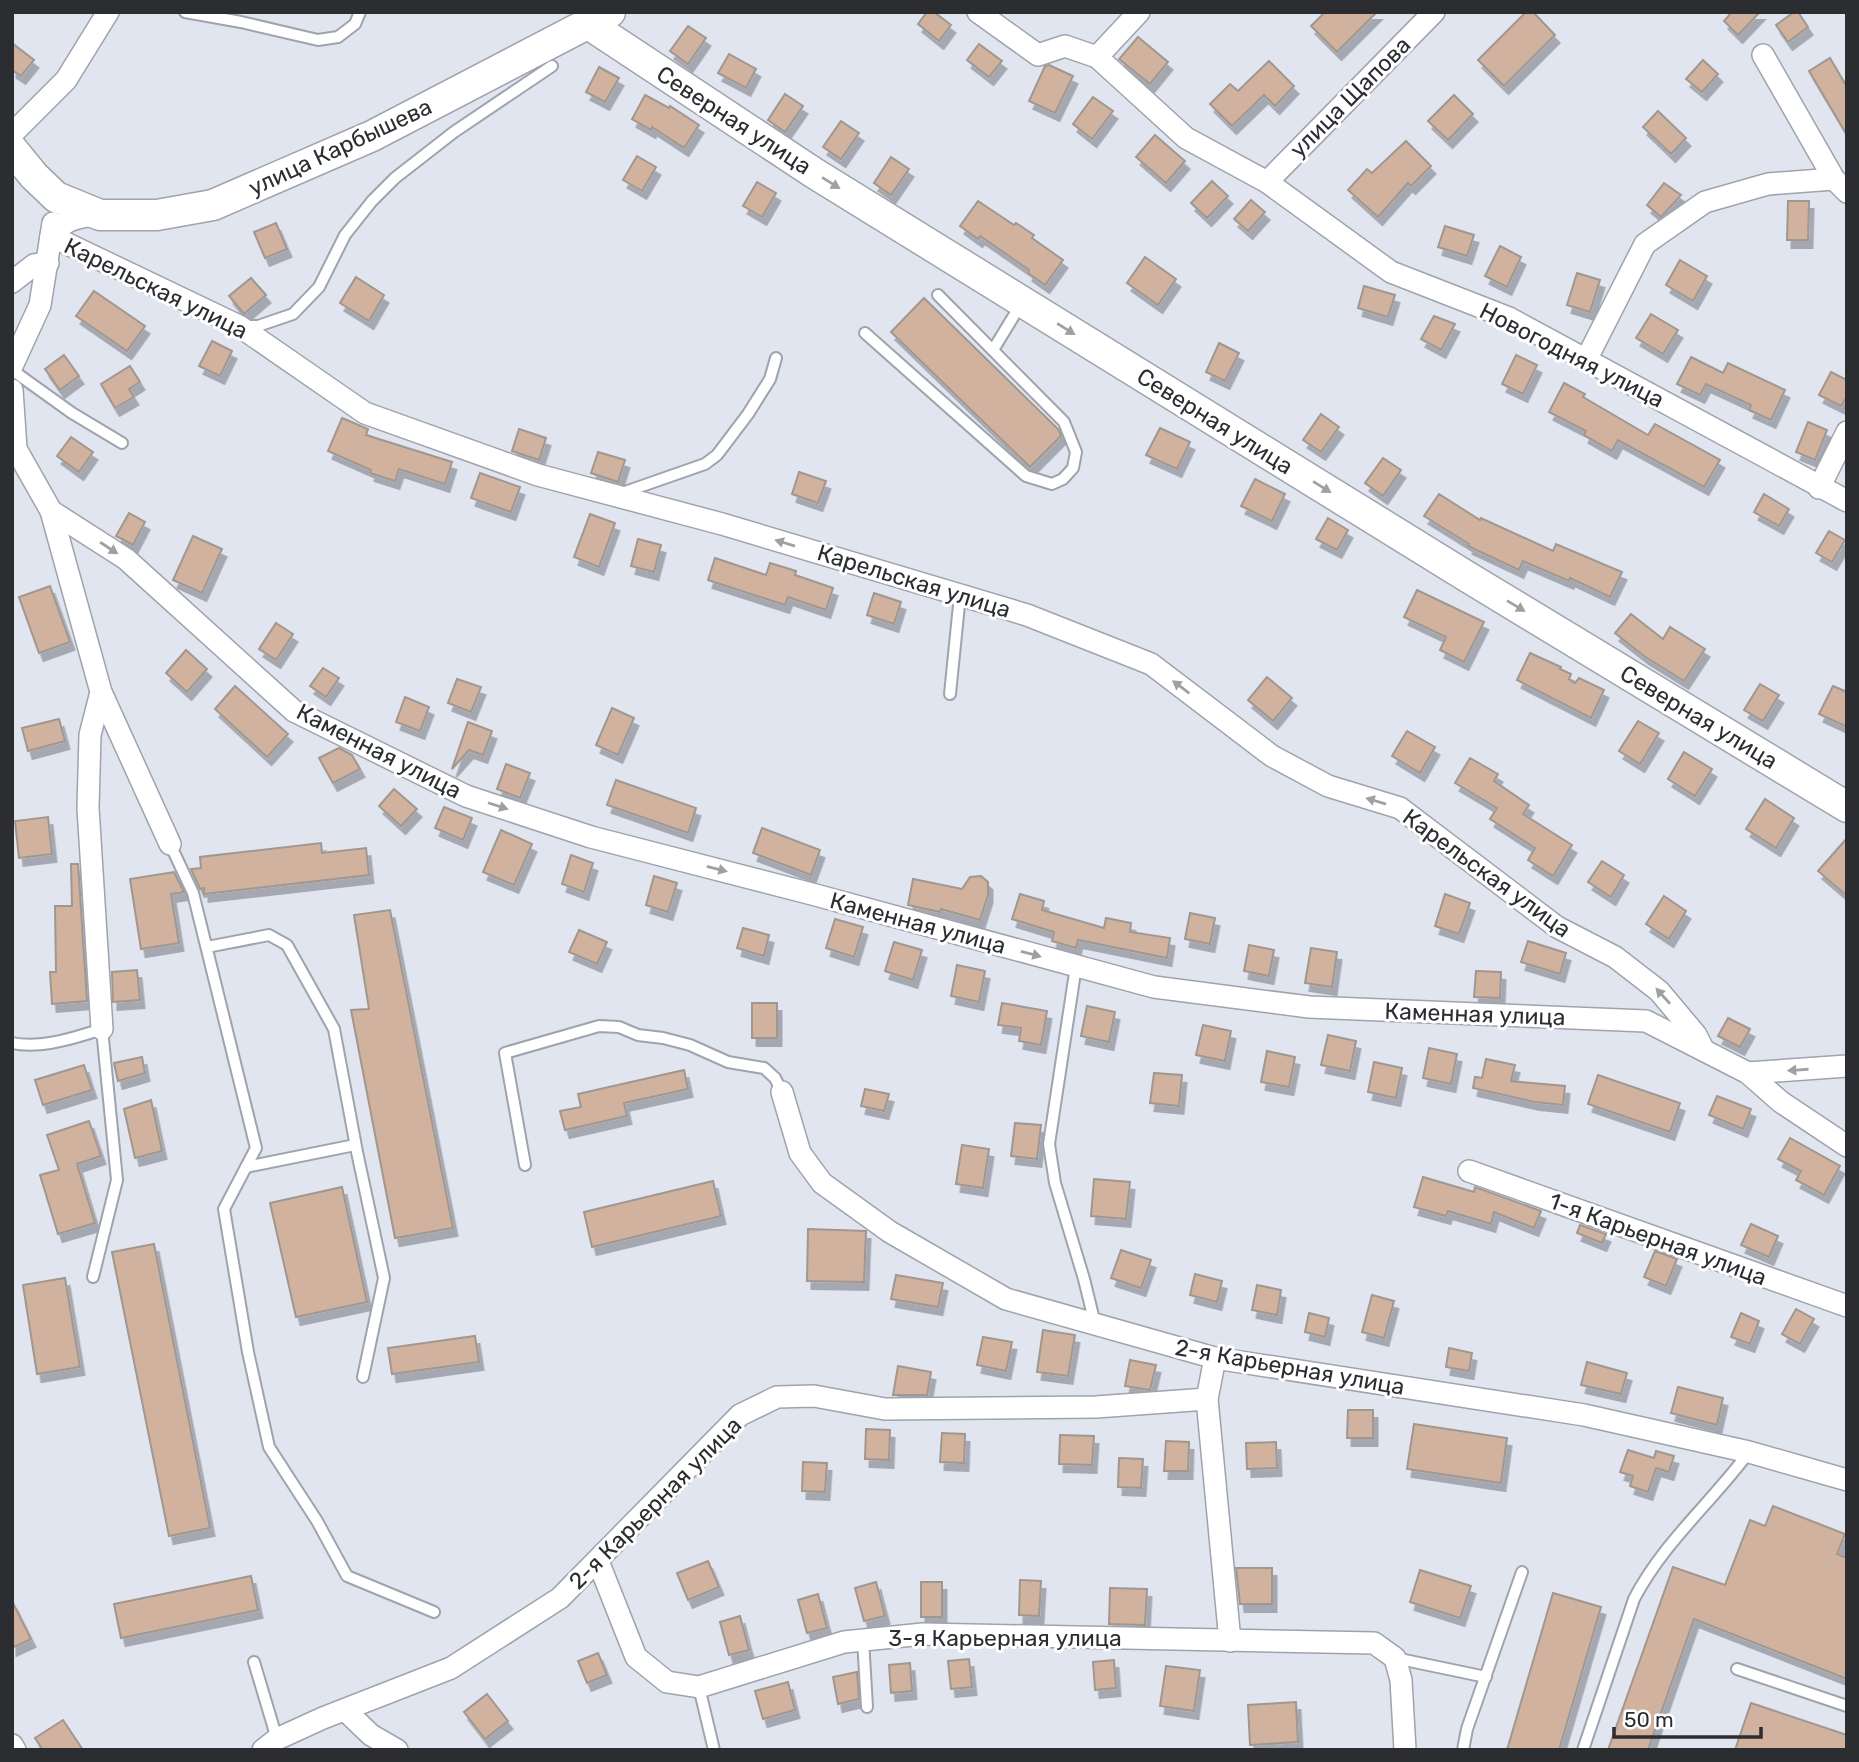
<svg xmlns="http://www.w3.org/2000/svg" width="1859" height="1762" viewBox="0 0 1859 1762" font-family="Rubik,sans-serif">
<style>
.building{fill:#d0b29e;stroke:#a09790;stroke-width:2;filter:url(#shadow)}
.lines{fill:none;stroke-linecap:round;stroke-linejoin:round}
.lane-casing{stroke:#9fa3ad;stroke-width:14}
.street-casing{stroke:#9fa3ad;stroke-width:24}
.secondary-casing{stroke:#9fa3ad;stroke-width:33}
.lane{stroke:#fff;stroke-width:10}
.street{stroke:#fff;stroke-width:21}
.secondary{stroke:#fff;stroke-width:30}
.oneway{fill:#a0a0a2}
.labels{text-anchor:middle;dominant-baseline:central;stroke-width:6;stroke-linejoin:round;paint-order:stroke}
.street-label{font-size:23px;fill:#2b2d31;stroke:#fff}
</style>
<defs>
<filter id="shadow"><feDropShadow dx="4.5" dy="8" stdDeviation="0" flood-color="#0004"/></filter>
</defs>
<rect width="100%" height="100%" fill="#e1e5f0"/>
<g class="building">
<polygon points="927,12 934,12 951,25 939,41 918,24"/>
<polygon points="1325,12 1377,12 1337,52 1311,26"/>
<polygon points="1526,12 1533,12 1555,35 1504,86 1478,60"/>
<polygon points="1732,12 1760,12 1738,35 1724,21"/>
<polygon points="1794,12 1798,12 1808,27 1788,42 1776,25"/>
<polygon points="688,26 706,38 688,64 670,51"/>
<polygon points="1138,37 1168,62 1150,84 1119,59"/>
<polygon points="12,43 34,60 21,76 12,70"/>
<polygon points="979,44 1002,61 989,77 967,60"/>
<polygon points="729,54 756,69 746,88 718,73"/>
<polygon points="1830,58 1847,87 1847,135 1809,71"/>
<polygon points="1703,60 1718,74 1702,92 1686,79"/>
<polygon points="1269,61 1294,86 1275,106 1264,95 1232,126 1210,104 1230,84 1238,91"/>
<polygon points="1049,65 1073,76 1055,113 1029,101 1045,66"/>
<polygon points="599,67 619,78 605,102 586,92"/>
<polygon points="785,94 803,106 785,132 768,120"/>
<polygon points="645,95 669,108 670,106 699,125 684,148 652,127 651,130 632,119"/>
<polygon points="1454,95 1473,114 1448,140 1428,121"/>
<polygon points="1093,97 1113,111 1092,139 1073,124"/>
<polygon points="1658,111 1686,138 1671,154 1643,127"/>
<polygon points="841,121 859,133 841,159 823,147"/>
<polygon points="1155,135 1185,161 1166,183 1136,157"/>
<polygon points="1406,141 1431,166 1411,186 1408,183 1378,217 1348,190 1367,169 1372,173"/>
<polygon points="637,156 656,167 642,191 623,180"/>
<polygon points="891,157 909,169 891,195 874,183"/>
<polygon points="1212,181 1228,196 1207,218 1191,203"/>
<polygon points="757,182 776,193 762,217 743,206"/>
<polygon points="1664,183 1681,195 1661,217 1647,205"/>
<polygon points="1251,200 1265,212 1248,231 1234,219"/>
<polygon points="978,201 1014,225 1016,223 1034,235 1032,238 1063,260 1045,285 1028,273 1029,270 980,236 978,239 960,226"/>
<polygon points="1788,201 1809,201 1808,240 1787,240"/>
<polygon points="276,223 287,249 265,258 254,232"/>
<polygon points="1445,226 1474,235 1467,256 1438,247"/>
<polygon points="1500,246 1521,257 1507,287 1485,276"/>
<polygon points="1145,257 1176,279 1158,305 1127,283"/>
<polygon points="1680,260 1707,276 1693,301 1666,285"/>
<polygon points="1577,273 1600,280 1590,312 1567,305"/>
<polygon points="356,277 384,295 369,321 340,303"/>
<polygon points="251,278 266,295 244,314 229,296"/>
<polygon points="1364,286 1395,295 1388,317 1358,308"/>
<polygon points="94,291 145,326 127,351 76,316"/>
<polygon points="924,298 1059,430 1061,436 1030,467 891,332"/>
<polygon points="1651,314 1678,330 1663,354 1636,338"/>
<polygon points="1434,316 1455,324 1441,350 1421,339"/>
<polygon points="212,341 232,351 220,376 199,366"/>
<polygon points="1219,343 1239,353 1225,381 1206,372"/>
<polygon points="64,355 79,376 60,390 45,369"/>
<polygon points="1516,355 1537,365 1523,394 1502,384"/>
<polygon points="1691,357 1723,373 1728,363 1785,390 1771,420 1749,410 1751,405 1706,384 1700,395 1677,384"/>
<polygon points="130,366 140,382 129,389 134,397 115,408 101,384"/>
<polygon points="1831,372 1847,380 1847,396 1841,406 1819,395"/>
<polygon points="1564,383 1585,394 1583,397 1648,435 1655,424 1720,460 1704,487 1618,440 1612,451 1584,435 1586,431 1549,412"/>
<polygon points="1321,414 1339,427 1321,452 1303,440"/>
<polygon points="342,418 368,429 366,435 452,462 445,484 399,469 395,481 370,473 371,470 328,451"/>
<polygon points="1808,422 1827,430 1815,460 1796,452"/>
<polygon points="1160,428 1190,442 1177,469 1146,455"/>
<polygon points="519,429 546,438 539,460 512,451"/>
<polygon points="71,437 93,452 79,472 57,456"/>
<polygon points="598,452 625,460 618,482 591,473"/>
<polygon points="1383,458 1401,470 1383,496 1365,483"/>
<polygon points="799,472 826,481 818,503 792,494"/>
<polygon points="480,473 520,487 511,512 471,498"/>
<polygon points="1255,479 1285,494 1272,521 1241,506"/>
<polygon points="1439,494 1480,520 1481,518 1553,551 1556,544 1622,572 1610,597 1570,578 1569,581 1523,561 1519,570 1468,546 1469,544 1424,516"/>
<polygon points="1764,494 1789,509 1779,526 1754,512"/>
<polygon points="129,513 145,522 133,545 116,536"/>
<polygon points="590,514 615,523 599,567 574,557"/>
<polygon points="1328,518 1348,530 1337,550 1316,539"/>
<polygon points="1829,531 1845,540 1832,562 1816,553"/>
<polygon points="193,536 222,549 202,593 173,580"/>
<polygon points="638,539 661,545 654,572 631,566"/>
<polygon points="715,558 766,575 770,563 796,571 795,575 833,588 826,610 788,597 785,605 708,580"/>
<polygon points="50,586 70,642 39,653 19,597"/>
<polygon points="1417,590 1484,622 1464,662 1440,650 1446,637 1404,617"/>
<polygon points="874,593 901,602 894,624 867,615"/>
<polygon points="1631,614 1663,639 1670,627 1705,649 1684,681 1644,656 1615,633"/>
<polygon points="276,623 293,634 276,660 259,649"/>
<polygon points="186,650 207,669 187,692 166,673"/>
<polygon points="1530,653 1561,667 1560,669 1571,674 1569,679 1575,683 1579,678 1604,690 1591,718 1517,680"/>
<polygon points="323,668 339,678 326,697 310,686"/>
<polygon points="1267,677 1292,698 1273,721 1248,700"/>
<polygon points="457,679 481,687 471,712 448,703"/>
<polygon points="1760,684 1779,695 1763,721 1744,710"/>
<polygon points="235,686 288,734 267,757 215,709"/>
<polygon points="1833,686 1847,692 1847,727 1819,714"/>
<polygon points="405,697 429,707 420,731 396,722"/>
<polygon points="612,708 634,718 618,755 596,745"/>
<polygon points="59,719 65,741 28,751 22,728"/>
<polygon points="1638,721 1659,733 1640,764 1619,751"/>
<polygon points="468,722 492,731 483,755 469,750 452,769"/>
<polygon points="1407,731 1435,747 1420,773 1392,756"/>
<polygon points="339,748 352,755 360,769 333,783 319,758"/>
<polygon points="1684,752 1712,769 1695,796 1668,779"/>
<polygon points="1470,758 1498,774 1494,781 1529,805 1523,814 1572,845 1553,876 1528,860 1535,848 1490,819 1497,808 1455,783"/>
<polygon points="506,764 530,773 520,798 497,789"/>
<polygon points="616,780 696,808 688,833 607,805"/>
<polygon points="394,789 417,809 401,826 379,806"/>
<polygon points="1765,799 1794,818 1776,848 1746,829"/>
<polygon points="444,807 472,818 463,840 435,828"/>
<polygon points="48,817 52,854 19,858 15,821"/>
<polygon points="762,828 820,850 811,875 753,853"/>
<polygon points="501,830 532,844 514,885 483,872"/>
<polygon points="1847,838 1847,896 1818,871"/>
<polygon points="321,843 322,853 366,848 369,875 204,894 204,888 200,889 191,869 201,868 200,857"/>
<polygon points="571,855 593,863 584,892 562,884"/>
<polygon points="1602,861 1624,875 1611,897 1588,882"/>
<polygon points="71,864 78,864 87,1001 52,1004 50,972 56,972 55,906 72,906"/>
<polygon points="174,872 184,892 171,894 179,943 141,949 130,879"/>
<polygon points="654,876 677,883 668,912 646,905"/>
<polygon points="981,876 988,882 988,895 980,920 941,909 940,912 908,905 913,879 962,889 970,877"/>
<polygon points="1020,894 1044,901 1042,910 1104,928 1106,918 1131,923 1130,932 1170,938 1167,958 1078,940 1076,948 1052,941 1054,932 1012,919"/>
<polygon points="1445,894 1470,903 1459,934 1435,926"/>
<polygon points="1664,896 1686,911 1669,939 1646,924"/>
<polygon points="390,910 453,1228 395,1238 351,1010 369,1009 354,915"/>
<polygon points="1190,913 1215,918 1210,944 1185,939"/>
<polygon points="835,919 863,927 854,957 826,948"/>
<polygon points="743,928 769,935 764,956 737,948"/>
<polygon points="579,930 607,942 597,964 569,952"/>
<polygon points="1528,941 1566,953 1560,974 1521,962"/>
<polygon points="894,942 922,950 913,980 885,971"/>
<polygon points="1249,945 1274,950 1269,976 1244,971"/>
<polygon points="1311,948 1337,952 1332,987 1305,983"/>
<polygon points="957,965 985,971 979,1002 951,996"/>
<polygon points="137,970 140,1000 113,1002 112,972"/>
<polygon points="1476,971 1501,972 1500,998 1474,997"/>
<rect x="752" y="1003" width="25" height="35"/>
<polygon points="1002,1003 1047,1011 1041,1045 1019,1041 1021,1028 998,1025"/>
<polygon points="1087,1006 1115,1012 1109,1042 1081,1036"/>
<polygon points="1728,1018 1750,1029 1740,1047 1718,1036"/>
<polygon points="1203,1025 1231,1031 1225,1061 1196,1055"/>
<polygon points="1328,1035 1356,1041 1350,1071 1321,1065"/>
<polygon points="1429,1048 1457,1054 1451,1084 1423,1078"/>
<polygon points="1267,1051 1295,1057 1289,1087 1261,1082"/>
<polygon points="142,1057 145,1073 118,1081 114,1063"/>
<polygon points="1486,1059 1515,1065 1511,1081 1565,1086 1563,1105 1535,1102 1473,1088 1475,1077 1482,1078"/>
<polygon points="1374,1062 1402,1068 1396,1098 1368,1092"/>
<polygon points="84,1065 92,1090 43,1105 35,1080"/>
<polygon points="684,1070 688,1089 624,1103 627,1116 565,1130 560,1111 581,1107 578,1094"/>
<polygon points="1154,1073 1182,1075 1179,1106 1150,1103"/>
<polygon points="1598,1075 1680,1103 1670,1132 1588,1104"/>
<polygon points="865,1089 889,1094 884,1111 861,1106"/>
<polygon points="1717,1096 1751,1109 1743,1129 1709,1115"/>
<polygon points="151,1100 162,1151 135,1158 124,1109"/>
<polygon points="89,1121 101,1156 77,1164 95,1223 58,1234 40,1175 59,1170 47,1135"/>
<polygon points="1015,1123 1041,1125 1037,1159 1011,1156"/>
<polygon points="1790,1138 1840,1166 1824,1195 1796,1180 1801,1171 1778,1159"/>
<polygon points="962,1145 989,1149 983,1188 956,1184"/>
<polygon points="1423,1177 1474,1192 1475,1187 1541,1211 1534,1228 1494,1212 1491,1224 1448,1211 1446,1216 1414,1207"/>
<polygon points="1094,1179 1130,1182 1126,1219 1091,1216"/>
<polygon points="713,1181 721,1216 592,1247 584,1212"/>
<polygon points="342,1187 367,1302 296,1317 270,1203"/>
<polygon points="1751,1224 1778,1236 1769,1257 1741,1245"/>
<polygon points="1580,1225 1606,1234 1602,1243 1577,1233"/>
<polygon points="808,1229 866,1231 864,1282 807,1281"/>
<polygon points="154,1244 210,1528 169,1536 112,1252"/>
<polygon points="1121,1250 1151,1260 1141,1288 1111,1278"/>
<polygon points="1655,1251 1677,1259 1666,1286 1644,1277"/>
<polygon points="1195,1274 1222,1281 1217,1302 1190,1295"/>
<polygon points="896,1275 943,1283 938,1307 891,1299"/>
<polygon points="65,1278 80,1367 37,1374 23,1285"/>
<polygon points="1257,1285 1281,1290 1277,1315 1252,1310"/>
<polygon points="1372,1295 1394,1301 1384,1338 1362,1332"/>
<polygon points="1796,1309 1814,1319 1800,1344 1782,1334"/>
<polygon points="1309,1313 1329,1318 1325,1337 1305,1332"/>
<polygon points="1741,1313 1759,1321 1750,1344 1731,1337"/>
<polygon points="1043,1330 1075,1335 1068,1376 1037,1372"/>
<polygon points="475,1336 479,1362 392,1374 388,1348"/>
<polygon points="983,1337 1012,1342 1006,1371 977,1365"/>
<polygon points="1449,1348 1472,1353 1469,1371 1446,1367"/>
<polygon points="1130,1360 1156,1365 1150,1390 1125,1386"/>
<polygon points="1587,1362 1627,1373 1621,1394 1581,1385"/>
<polygon points="898,1366 931,1372 927,1395 893,1395"/>
<polygon points="1678,1387 1723,1398 1717,1425 1671,1413"/>
<polygon points="1348,1410 1373,1410 1373,1438 1347,1438"/>
<polygon points="1414,1424 1507,1438 1501,1483 1407,1469"/>
<polygon points="866,1429 890,1430 889,1460 865,1459"/>
<polygon points="942,1433 965,1434 964,1463 940,1462"/>
<polygon points="1060,1435 1094,1436 1092,1465 1059,1464"/>
<polygon points="1166,1441 1189,1442 1188,1471 1164,1471"/>
<polygon points="1276,1442 1277,1468 1247,1469 1246,1443"/>
<polygon points="1628,1450 1654,1458 1656,1451 1674,1456 1669,1472 1656,1468 1648,1492 1630,1486 1633,1476 1620,1472"/>
<polygon points="1119,1458 1143,1459 1141,1488 1118,1487"/>
<polygon points="803,1462 827,1463 825,1492 802,1491"/>
<polygon points="1773,1506 1845,1534 1837,1554 1847,1558 1847,1679 1694,1619 1648,1750 1608,1750 1673,1567 1725,1585 1750,1520 1765,1526"/>
<polygon points="708,1561 719,1587 688,1600 677,1573"/>
<polygon points="1236,1568 1272,1568 1272,1604 1240,1604"/>
<polygon points="1420,1570 1471,1586 1460,1618 1410,1602"/>
<polygon points="251,1576 258,1610 121,1638 114,1604"/>
<polygon points="1020,1580 1041,1581 1039,1616 1019,1615"/>
<polygon points="876,1582 885,1616 864,1621 855,1588"/>
<rect x="921" y="1582" width="21" height="35"/>
<polygon points="1110,1588 1147,1589 1145,1625 1109,1624"/>
<polygon points="1553,1593 1601,1607 1559,1750 1507,1750"/>
<polygon points="818,1594 827,1628 807,1633 798,1600"/>
<polygon points="12,1601 31,1639 12,1648"/>
<polygon points="740,1616 749,1650 729,1655 720,1622"/>
<polygon points="598,1653 607,1675 587,1683 578,1661"/>
<polygon points="969,1659 972,1687 951,1689 948,1661"/>
<polygon points="1114,1660 1116,1688 1095,1690 1093,1662"/>
<polygon points="910,1663 912,1691 891,1693 889,1665"/>
<polygon points="1166,1666 1200,1670 1194,1711 1160,1706"/>
<polygon points="857,1672 859,1699 838,1704 833,1677"/>
<polygon points="788,1682 795,1710 763,1719 755,1691"/>
<polygon points="487,1694 508,1721 485,1739 464,1712"/>
<polygon points="1296,1702 1298,1742 1250,1745 1248,1705"/>
<polygon points="1751,1703 1847,1735 1847,1750 1735,1750"/>
<polygon points="63,1720 83,1750 43,1750 35,1738"/>
</g>
<g class="lines">
<g class="lane-casing">
<g id="lane">
<polyline points="185,12 241,22 318,40 338,37 355,24 360,12"/>
<polyline points="245,326 258,326 293,314 319,287 345,235 372,201 395,178 454,132 552,66"/>
<polyline points="865,333 1026,476 1052,484 1063,479 1073,468 1076,452 1064,422 938,295"/>
<polyline points="993,350 1021,304"/>
<polyline points="12,370 72,413 122,443"/>
<polyline points="622,493 705,464 717,455 748,414 770,379 776,358"/>
<polyline points="950,694 960,595"/>
<polyline points="170,844 193,893 256,1148 224,1209 248,1352 269,1447 317,1521 347,1576 434,1612"/>
<polyline points="207,947 269,935 287,945 334,1029 357,1152 384,1278 363,1377"/>
<polyline points="1076,966 1049,1144 1055,1183 1084,1279 1095,1324"/>
<path d="M 12,1043 C 40,1049 75,1038 102,1029 L 117,1180 L 93,1277"/>
<polyline points="525,1165 505,1053 599,1026 619,1027 638,1035 663,1038 690,1045 728,1062 764,1068 775,1078 782,1092"/>
<polyline points="246,1167 355,1145"/>
<polyline points="863,1639 867,1707"/>
<polyline points="1395,1658 1486,1677"/>
<polyline points="254,1662 277,1739"/>
<polyline points="1737,1669 1847,1706"/>
<polyline points="699,1687 714,1750"/>
<polyline points="1463,1750 1467,1729 1522,1572"/>
<path d="M 1583,1750 L 1634,1599 C 1663,1543 1712,1502 1749,1452"/>
</g>
</g>
<g class="street-casing">
<g id="street">
<polyline points="978,12 1038,55 1065,46 1097,57 1186,138 1267,182 1391,272 1509,318 1847,501"/>
<polyline points="1763,55 1834,179 1847,192"/>
<polyline points="1097,57 1139,12"/>
<polyline points="12,134 66,80 108,12"/>
<polyline points="1267,182 1434,12"/>
<path d="M 100,215 C 80,216 64,219 51,236 L 239,326 L 365,413 L 538,475 L 722,524 L 1027,615 L 1151,664 L 1272,756 L 1328,786 L 1400,808 L 1557,927 L 1615,957 L 1659,991 L 1696,1035 L 1703,1049"/>
<polyline points="12,282 34,265 48,263"/>
<polyline points="1586,360 1645,244 1705,202 1768,184 1834,179"/>
<polyline points="12,366 40,305 53,223"/>
<polyline points="12,390 16,449 51,511 101,692 170,844"/>
<polyline points="1819,488 1847,432"/>
<polyline points="51,511 126,559 294,711 466,796 591,837 812,894 1154,987 1309,1007 1646,1021 1748,1073 1781,1102 1847,1146"/>
<polyline points="101,692 90,735 88,808 102,1029"/>
<polyline points="1748,1073 1847,1066"/>
<polyline points="782,1092 800,1153 822,1183 890,1232 1006,1299 1215,1358 1584,1415 1749,1452 1847,1480"/>
<polyline points="1469,1171 1847,1306"/>
<polyline points="1215,1358 1207,1399 1230,1641"/>
<polyline points="598,1561 636,1657 667,1682 699,1687 844,1642 923,1634 1374,1643 1395,1658 1401,1680 1405,1750"/>
<polyline points="346,1711 371,1735 397,1750"/>
<polyline points="12,1745 15,1750"/>
<polyline points="263,1750 277,1739 323,1718 451,1668 560,1598 740,1415 777,1397 814,1396 885,1409 1096,1407 1207,1399"/>
</g>
</g>
<g class="secondary-casing">
<g id="secondary">
<polyline points="590,25 814,173 1466,576 1847,807"/>
<polyline points="12,149 34,176 56,197 100,215 157,215 213,205 372,136 610,12"/>
</g>
</g>
<use href="#lane" class="lane"/>
<use href="#street" class="street"/>
<use href="#secondary" class="secondary"/>
</g>
<defs><path id="oneway-solid" d="M-6-.8H1V-3.2L6.5 0L1 3.2V.8H-6Z" transform="scale(1.75)"/></defs>
<g class="oneway">
<use href="#oneway-solid" transform="translate(831 183) rotate(32)"/>
<use href="#oneway-solid" transform="translate(1066 329) rotate(32)"/>
<use href="#oneway-solid" transform="translate(1322 487) rotate(32)"/>
<use href="#oneway-solid" transform="translate(785 543) rotate(-163)"/>
<use href="#oneway-solid" transform="translate(109 548) rotate(33)"/>
<use href="#oneway-solid" transform="translate(1516 606) rotate(31)"/>
<use href="#oneway-solid" transform="translate(1181 687) rotate(-143)"/>
<use href="#oneway-solid" transform="translate(1376 801) rotate(-163)"/>
<use href="#oneway-solid" transform="translate(498 806) rotate(18)"/>
<use href="#oneway-solid" transform="translate(717 869) rotate(14)"/>
<use href="#oneway-solid" transform="translate(1031 954) rotate(15)"/>
<use href="#oneway-solid" transform="translate(1663 996) rotate(-132)"/>
<use href="#oneway-solid" transform="translate(1798 1070) rotate(176)"/>
</g>
<g class="labels">
<g class="street-label">
<text transform="translate(1350 97) rotate(-45)">улица Щапова</text>
<text transform="translate(734 120) rotate(33)">Северная улица</text>
<text transform="translate(340 147) rotate(-25)">улица Карбышева</text>
<text transform="translate(156 288) rotate(26)">Карельская улица</text>
<text transform="translate(1572 355) rotate(27)">Новогодняя улица</text>
<text transform="translate(1215 421) rotate(32)">Северная улица</text>
<text transform="translate(914 581) rotate(17)">Карельская улица</text>
<text transform="translate(1699 717) rotate(31)">Северная улица</text>
<text transform="translate(379 751) rotate(27)">Каменная улица</text>
<text transform="translate(1487 873) rotate(36)">Карельская улица</text>
<text transform="translate(918 923) rotate(15)">Каменная улица</text>
<text transform="translate(1475 1014) rotate(2)">Каменная улица</text>
<text transform="translate(1658 1239) rotate(20)">1-я Карьерная улица</text>
<text transform="translate(1290 1367) rotate(10)">2-я Карьерная улица</text>
<text transform="translate(655 1503) rotate(-45)">2-я Карьерная улица</text>
<text x="1005" y="1638">3-я Карьерная улица</text>
</g>
</g>
<rect width="1859" height="1762" fill="none" stroke="#2b2d31" stroke-width="28"/>
<path d="M1614 1727v10h147v-10" fill="none" stroke="#2b2d31" stroke-width="3.5"/>
<text x="1624" y="1727" font-size="21" fill="#2b2d31" stroke="#ffffff" stroke-width="5" paint-order="stroke">50 m</text>
</svg>
